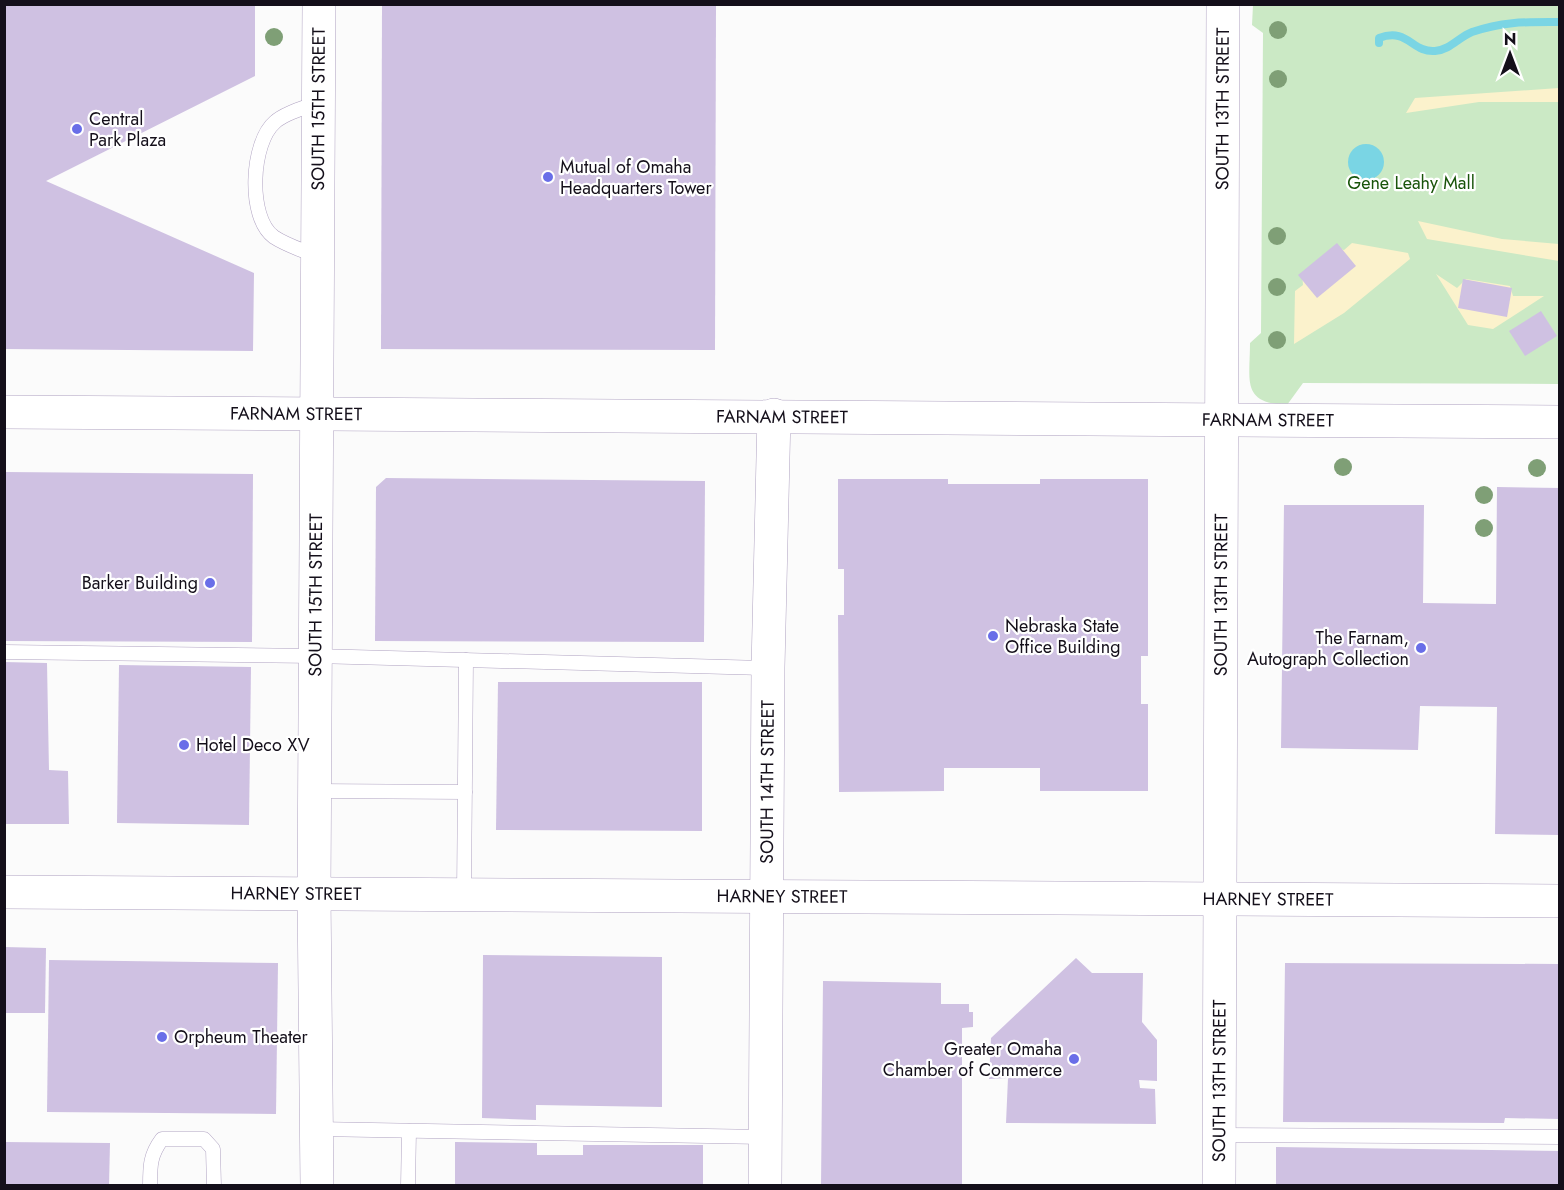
<svg xmlns="http://www.w3.org/2000/svg" width="1564" height="1190" viewBox="0 0 1564 1190" font-family="Jost,sans-serif">
<style>
.green{fill:#cbe9c5}
.sand{fill:#fbf2cc}
.water{fill:#7ad5e4}
.lines{fill:none;stroke-linecap:round;stroke-linejoin:round}
.stream{stroke:#7ad5e4;stroke-width:8}
.building{fill:#cfc1e2}
.service-casing{stroke:#b0a3c2;stroke-width:15}
.tertiary-casing{stroke:#b0a3c2;stroke-width:34}
.secondary-casing{stroke:#b0a3c2;stroke-width:34}
.primary-casing{stroke:#b0a3c2;stroke-width:34}
.service{stroke:#fff;stroke-width:14}
.tertiary{stroke:#fff;stroke-width:33}
.secondary{stroke:#fff;stroke-width:33}
.primary{stroke:#fff;stroke-width:33}
.tree{fill:#7f9f76}
.poi-dot{fill:#696ee8;stroke:#fff;stroke-width:2}
.labels{text-anchor:middle;dominant-baseline:central;stroke-width:4.5;stroke-linejoin:round;paint-order:stroke}
.street-label{font-size:18px;fill:#140f1a;stroke:#fff}
.poi-label{font-size:18px;fill:#140f1a;stroke:#fff;text-anchor:start}
.park-label{font-size:18px;fill:#19540a;stroke:#fff}
</style>
<rect width="100%" height="100%" fill="#fbfbfb"/>
<path class="green" d="M 1253,5 L 1559,5 L 1559,384 L 1303,383 L 1287,405 C 1241,403 1250,381 1250,343 L 1261,333 L 1263,33 L 1252,25 Z"/>
<g class="sand">
<polygon points="1559,88 1559,102 1479,102 1406,113 1415,98"/>
<polygon points="1418,221 1502,239 1559,244 1559,261 1427,239"/>
<polygon points="1352,243 1408,253 1410,259 1344,313 1294,344 1295,291 1303,285 1302,273 1333,247 1344,250"/>
<polygon points="1436,274 1457,288 1466,279 1510,286 1513,296 1544,296 1493,329 1468,325"/>
</g>
<circle class="water" cx="1366" cy="162" r="18"/>
<g class="lines">
<path class="stream" d="M 1379,43 L 1379,38 C 1408,27 1412,53 1435,51 C 1450,50 1459,37 1472,32 C 1504,21 1527,22 1560,22"/>
</g>
<g class="building">
<polygon points="4,4 255,4 255,76 46,181 254,273 253,351 4,349"/>
<polygon points="382,5 716,5 715,350 381,349"/>
<polygon points="1337,243 1356,266 1317,298 1298,275"/>
<polygon points="1463,279 1512,288 1507,317 1458,308"/>
<polygon points="1541,311 1557,336 1525,356 1509,331"/>
<polygon points="5,472 253,474 252,642 5,641"/>
<polygon points="386,478 705,481 704,642 375,641 376,487"/>
<polygon points="838,479 948,479 948,484 1040,484 1040,479 1148,479 1148,656 1141,656 1141,704 1148,704 1148,791 1040,791 1040,768 944,768 944,791 839,792 838,615 844,615 844,569 838,569"/>
<polygon points="1497,487 1560,488 1560,835 1495,834 1497,707 1420,706 1418,750 1281,748 1284,505 1424,505 1423,603 1496,604"/>
<polygon points="4,662 47,663 49,770 68,771 69,824 4,824"/>
<polygon points="119,665 251,667 249,825 117,823"/>
<polygon points="498,682 702,682 702,831 496,830"/>
<polygon points="4,947 46,948 45,1013 4,1013"/>
<polygon points="483,955 662,957 662,1107 536,1105 536,1120 482,1118"/>
<polygon points="1076,958 1092,973 1143,973 1142,1022 1157,1040 1157,1081 1139,1080 1140,1088 1155,1089 1156,1124 1006,1123 1008,1078 989,1079 991,1038"/>
<polygon points="49,960 278,963 276,1114 47,1112"/>
<polygon points="1285,963 1560,964 1560,1119 1505,1118 1504,1123 1283,1122"/>
<polygon points="823,981 941,983 941,1004 969,1004 969,1012 973,1012 973,1027 962,1028 962,1186 821,1186"/>
<polygon points="4,1142 110,1143 109,1186 4,1186"/>
<polygon points="455,1142 537,1143 537,1155 583,1155 583,1145 703,1145 703,1186 455,1186"/>
<polygon points="1276,1147 1560,1151 1560,1186 1276,1186"/>
</g>
<g class="lines">
<g class="service-casing">
<g id="service">
<path d="M 316,256 C 302,250 286,245 274,237 C 247,218 251,142 275,122 C 285,113 304,108 317,103"/>
<polyline points="4,652 315,656 768,668"/>
<polyline points="314,791 465,792"/>
<polyline points="464,895 466,660"/>
<polyline points="317,1129 765,1137"/>
<polyline points="1219,1135 1560,1137"/>
<path d="M 150,1186 C 150,1166 150,1155 162,1139 L 204,1139 L 213,1149 L 214,1186"/>
<polyline points="408,1186 409,1131"/>
</g>
</g>
<g class="tertiary-casing">
<g id="tertiary">
<path id="s1" d="M 317,1186 L 314,894 L 319,4"/>
</g>
</g>
<g class="secondary-casing">
<g id="secondary">
<path id="s2" d="M 4,412 L 1560,422"/>
<path id="s3" d="M 4,892 L 1560,901"/>
<path id="s4" d="M 765,1186 L 768,668 L 774,415"/>
</g>
</g>
<g class="primary-casing">
<g id="primary">
<path id="s5" d="M 1219,1186 L 1223,4"/>
</g>
</g>
<use href="#service" class="service"/>
<use href="#tertiary" class="tertiary"/>
<use href="#secondary" class="secondary"/>
<use href="#primary" class="primary"/>
</g>
<g class="tree">
<circle cx="1278" cy="30" r="9"/>
<circle cx="274" cy="37" r="9"/>
<circle cx="1278" cy="79" r="9"/>
<circle cx="1277" cy="236" r="9"/>
<circle cx="1277" cy="287" r="9"/>
<circle cx="1277" cy="340" r="9"/>
<circle cx="1343" cy="467" r="9"/>
<circle cx="1537" cy="468" r="9"/>
<circle cx="1484" cy="495" r="9"/>
<circle cx="1484" cy="528" r="9"/>
</g>
<g class="poi-dot">
<circle cx="77" cy="129" r="6"/>
<circle cx="548" cy="177" r="6"/>
<circle cx="210" cy="583" r="6"/>
<circle cx="993" cy="636" r="6"/>
<circle cx="1421" cy="648" r="6"/>
<circle cx="184" cy="745" r="6"/>
<circle cx="162" cy="1037" r="6"/>
<circle cx="1074" cy="1059" r="6"/>
</g>
<g class="labels">
<g class="street-label">
<text stroke="none"><textPath href="#s1" startOffset="1077">SOUTH 15TH STREET</textPath></text>
<text stroke="none"><textPath href="#s5" startOffset="1077">SOUTH 13TH STREET</textPath></text>
<text stroke="none"><textPath href="#s2" startOffset="292">FARNAM STREET</textPath></text>
<text stroke="none"><textPath href="#s2" startOffset="778">FARNAM STREET</textPath></text>
<text stroke="none"><textPath href="#s2" startOffset="1264">FARNAM STREET</textPath></text>
<text stroke="none"><textPath href="#s1" startOffset="591">SOUTH 15TH STREET</textPath></text>
<text stroke="none"><textPath href="#s5" startOffset="591">SOUTH 13TH STREET</textPath></text>
<text stroke="none"><textPath href="#s4" startOffset="404">SOUTH 14TH STREET</textPath></text>
<text stroke="none"><textPath href="#s3" startOffset="292">HARNEY STREET</textPath></text>
<text stroke="none"><textPath href="#s3" startOffset="778">HARNEY STREET</textPath></text>
<text stroke="none"><textPath href="#s3" startOffset="1264">HARNEY STREET</textPath></text>
<text stroke="none"><textPath href="#s5" startOffset="105">SOUTH 13TH STREET</textPath></text>
</g>
<g class="poi-label">
<text x="89" y="119">Central<tspan x="89" dy="21">Park Plaza</tspan></text>
<text x="560" y="167">Mutual of Omaha<tspan x="560" dy="21">Headquarters Tower</tspan></text>
<text x="198" y="583" text-anchor="end">Barker Building</text>
<text x="1005" y="626">Nebraska State<tspan x="1005" dy="21">Office Building</tspan></text>
<text x="1409" y="638" text-anchor="end">The Farnam,<tspan x="1409" dy="21">Autograph Collection</tspan></text>
<text x="196" y="745">Hotel Deco XV</text>
<text x="174" y="1037">Orpheum Theater</text>
<text x="1062" y="1049" text-anchor="end">Greater Omaha<tspan x="1062" dy="21">Chamber of Commerce</tspan></text>
</g>
<g class="park-label">
<text x="1411" y="183">Gene Leahy Mall</text>
</g>
</g>
<rect width="1564" height="1190" fill="none" stroke="#140f1a" stroke-width="12"/>
<g transform="translate(1510 54)" stroke="#ffffff" stroke-width="4.5" paint-order="stroke">
<path d="M0-4.5L10 22L0 15L-10 22Z" fill="#140f1a"/>
<text y="-9" font-size="16" font-weight="bold" text-anchor="middle" fill="#140f1a">N</text>
</g>
</svg>
